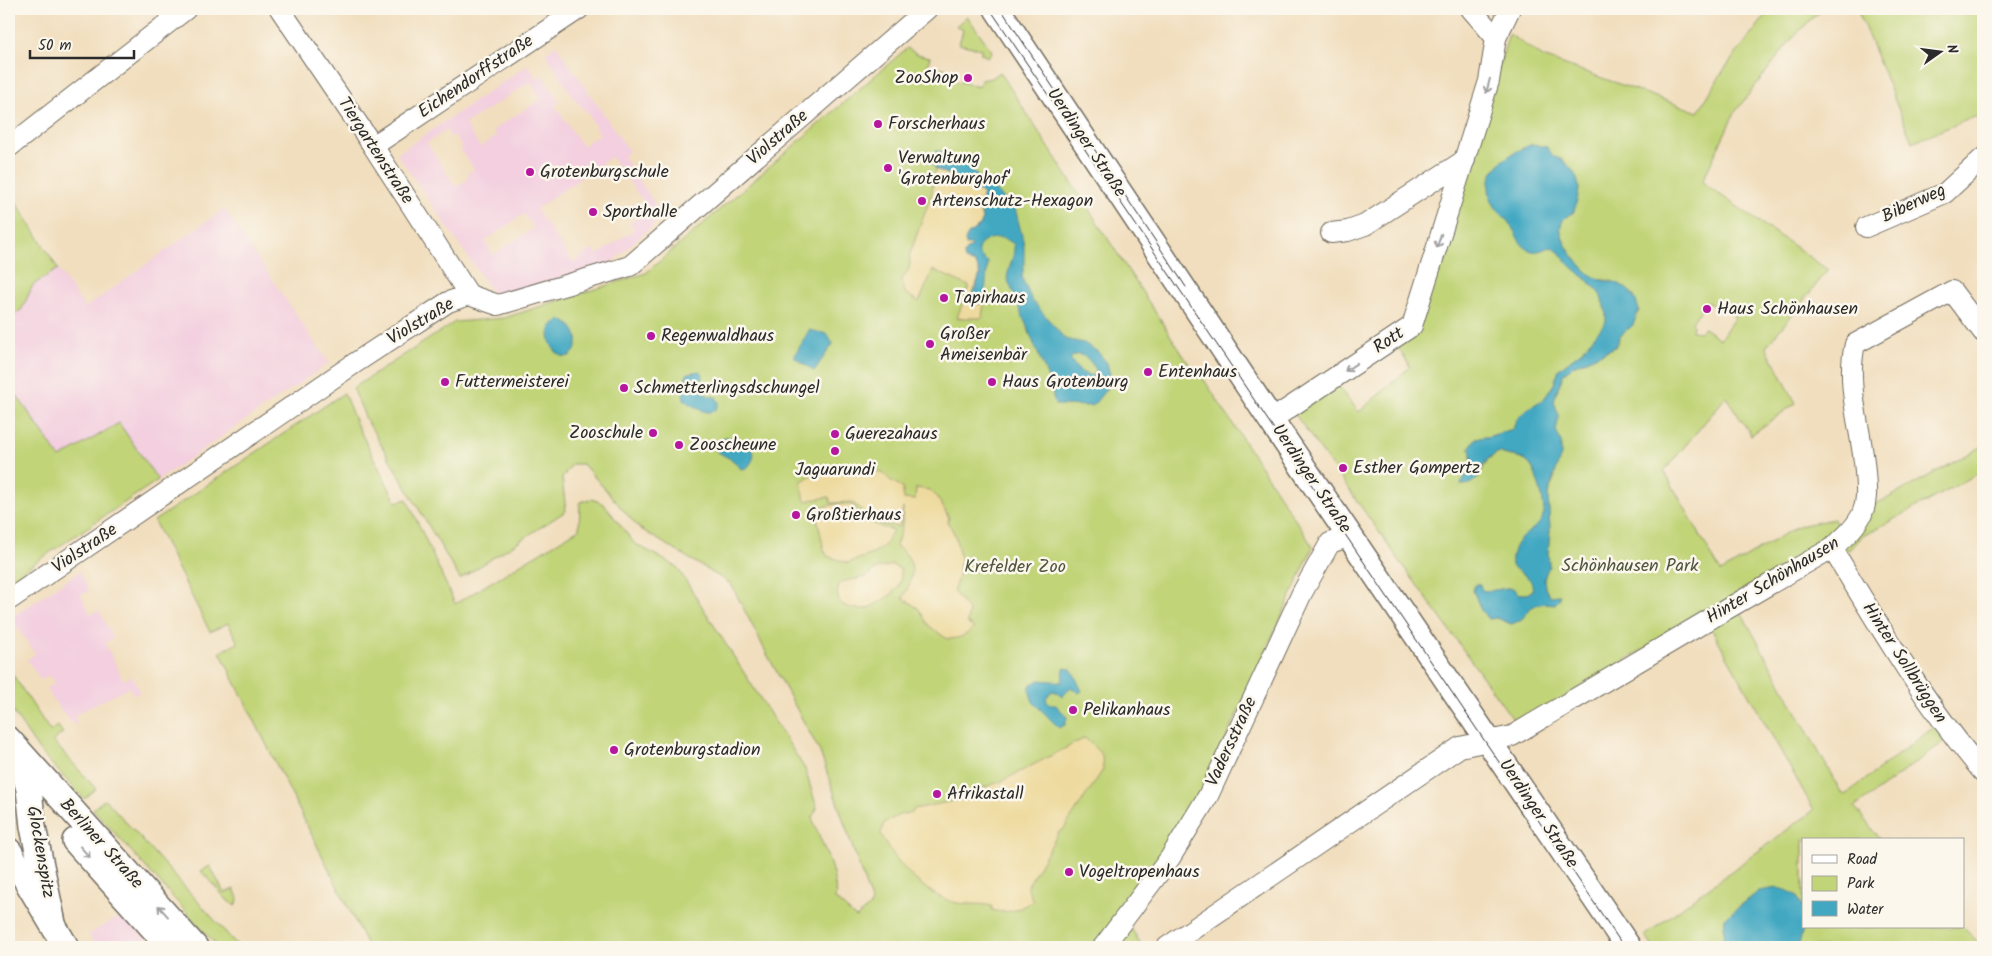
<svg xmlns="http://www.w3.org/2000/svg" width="1992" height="956" viewBox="0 0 1992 956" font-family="Kalam,sans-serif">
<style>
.built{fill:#f3cfdf;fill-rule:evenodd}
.green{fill:#c1d478;stroke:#768052;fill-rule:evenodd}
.sand{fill:#eeda9e;stroke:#8c8264}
.water{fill:#42a8c2;stroke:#366a76;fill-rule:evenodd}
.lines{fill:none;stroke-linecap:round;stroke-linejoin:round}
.minor-casing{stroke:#706a5e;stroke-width:22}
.major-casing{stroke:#706a5e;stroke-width:28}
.minor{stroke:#fff;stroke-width:20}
.major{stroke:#fff;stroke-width:25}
.tram{stroke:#2b2b2b;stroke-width:1}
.oneway{stroke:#a0a0a0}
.poi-dot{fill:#b5179e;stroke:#fbf7ec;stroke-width:2}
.labels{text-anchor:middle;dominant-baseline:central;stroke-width:5;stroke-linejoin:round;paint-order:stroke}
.street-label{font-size:18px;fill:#2b2b2b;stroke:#fbf7ec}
.poi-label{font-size:18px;fill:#2b2b2b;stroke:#fbf7ec;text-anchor:start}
.park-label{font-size:18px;fill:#50553e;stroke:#fbf7ec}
</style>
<rect width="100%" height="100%" fill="#fbf7ec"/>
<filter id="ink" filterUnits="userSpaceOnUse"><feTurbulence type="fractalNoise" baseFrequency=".02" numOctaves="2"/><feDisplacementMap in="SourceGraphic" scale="10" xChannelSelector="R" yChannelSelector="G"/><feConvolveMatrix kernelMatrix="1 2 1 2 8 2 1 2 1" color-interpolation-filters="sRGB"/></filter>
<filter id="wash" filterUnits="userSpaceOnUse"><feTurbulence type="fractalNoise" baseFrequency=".0096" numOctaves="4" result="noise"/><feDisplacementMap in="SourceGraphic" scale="20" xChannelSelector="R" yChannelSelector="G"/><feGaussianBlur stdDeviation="1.12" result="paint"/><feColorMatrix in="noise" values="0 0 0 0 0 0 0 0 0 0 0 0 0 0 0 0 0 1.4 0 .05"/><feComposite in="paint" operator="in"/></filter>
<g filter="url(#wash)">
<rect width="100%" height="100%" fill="#f1debe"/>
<g class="built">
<path d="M 556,45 L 629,151 L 623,156 L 663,216 L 612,262 L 497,299 L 397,154 L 528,65 L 537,79 L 542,75 L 560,102 L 555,105 L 582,146 L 600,134 L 586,110 L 584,110 L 571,94 L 545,53 ZM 530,82 L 541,99 L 493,130 L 497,136 L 480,147 L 465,124 ZM 446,130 L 451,137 L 454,135 L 462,147 L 460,149 L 474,169 L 467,174 L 469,178 L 456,187 L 427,143 ZM 611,157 L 649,209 L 630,223 L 634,230 L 597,255 L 593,249 L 573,262 L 536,209 ZM 524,214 L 534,228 L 493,255 L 485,241 Z"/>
<polygon points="224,209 329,363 158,480 119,423 60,458 9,384 9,319 22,309 33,285 58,269 85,308"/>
<polygon points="80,571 89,591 81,595 90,614 99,610 113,638 105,643 123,680 132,676 140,692 134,695 129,687 74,715 77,723 74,725 62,712 46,689 55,683 49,675 41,680 27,660 35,654 18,628 10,633 9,632 9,619"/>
<polygon points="121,916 137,928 155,947 96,947 89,934"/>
</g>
<g class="green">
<path d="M 1771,9 L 1822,9 L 1794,36 L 1735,112 L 1702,182 L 1828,270 L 1766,347 L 1796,403 L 1751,435 L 1726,397 L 1664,471 L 1721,572 L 1798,526 L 1834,519 L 1837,526 L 1832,537 L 1517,725 L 1294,413 L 1338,385 L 1359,412 L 1410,367 L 1396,344 L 1419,328 L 1509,34 L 1543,57 L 1698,112 L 1725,68 ZM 1553,157 L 1562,159 L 1576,177 L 1574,212 C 1568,215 1562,219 1561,225 C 1557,240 1583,272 1596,278 C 1600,281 1607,279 1611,281 C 1620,283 1627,289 1634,295 L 1633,325 L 1621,335 L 1615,347 L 1573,366 L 1564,373 L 1556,394 L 1554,402 L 1559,416 L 1555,430 L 1561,442 L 1555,476 L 1548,494 L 1550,530 L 1548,553 L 1549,566 L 1544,578 L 1545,588 L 1550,596 L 1559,595 L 1559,600 L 1555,604 C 1521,600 1534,618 1511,624 L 1497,618 L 1488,619 L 1481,610 L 1473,590 L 1486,592 L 1506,588 L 1518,594 L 1527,594 L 1532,591 C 1534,582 1531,579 1524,575 C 1530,556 1539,536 1543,516 C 1546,502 1538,471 1527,462 C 1519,454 1510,458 1499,452 L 1488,459 L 1479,477 L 1462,481 C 1470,469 1473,462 1470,447 L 1476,438 L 1487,437 L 1513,429 L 1517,419 L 1526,410 L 1544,399 L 1554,384 L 1559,369 L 1582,351 L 1606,323 L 1606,312 L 1599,291 L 1567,262 L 1559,252 L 1551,247 L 1546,248 L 1516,234 L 1509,222 L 1494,204 L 1489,191 ZM 1707,302 L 1714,306 L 1717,303 L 1735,317 L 1720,339 L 1704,328 L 1699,332 L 1692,331 L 1693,325 L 1691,323 Z"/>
<polygon points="1857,9 1983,9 1983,132 1977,116 1912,142"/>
<polygon points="967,16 992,51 988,57 981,54 981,49 959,44 963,30 956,26"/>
<path d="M 907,48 L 917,54 L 930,57 L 926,71 L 936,74 L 938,67 L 956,71 L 953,80 L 979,87 L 981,80 L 992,78 L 1000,72 L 1194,372 L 1199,372 L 1313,547 L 1204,787 L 1129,902 L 1093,947 L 368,947 L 220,652 L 238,643 L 228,623 L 210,632 L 154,521 L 344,393 L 356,423 L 396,502 L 407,499 L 455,604 L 579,529 L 580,502 L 592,499 L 604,504 L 634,543 L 677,567 L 805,769 L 817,808 L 812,818 C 820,840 839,876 835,899 L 856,918 L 872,904 L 820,752 L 768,656 L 731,584 L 639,528 L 583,464 L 572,464 L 562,478 L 566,511 L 460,579 L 366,419 L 353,388 L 455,322 L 504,318 L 646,273 Z"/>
<polygon points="9,190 58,269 33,285 22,309 9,319"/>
<polygon points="9,384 60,458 119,423 158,480 9,580"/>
<polygon points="1983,446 1983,471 1863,536 1849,550 1840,549 1871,506 1892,496"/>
<polygon points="1740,610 1841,792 1845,795 1934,727 1945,741 1855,807 1880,840 1803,840 1803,907 1796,895 1759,891 1725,918 1723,939 1729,947 1653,947 1645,935 1814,810 1710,626"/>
<polygon points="9,669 50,731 58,726 63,733 53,741 96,789 84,799 38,749 9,706"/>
<polygon points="105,799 239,947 218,947 93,809"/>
<polygon points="210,866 224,893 234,889 238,898 237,904 234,905 228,901 201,871"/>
<polygon points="1127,922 1143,947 1108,947"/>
<polygon points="1803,927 1963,927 1983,947 1798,947"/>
</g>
<g class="sand">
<path d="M 936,169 L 968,183 L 984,194 L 979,209 L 982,218 L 981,225 L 971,232 L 972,248 L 964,254 L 964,257 L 972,263 L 976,264 C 985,278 973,283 972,296 C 972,299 974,301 975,304 L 984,303 L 982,318 L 957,318 L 969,286 L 933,270 L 919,302 L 905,293 L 902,279 C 908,272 912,266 909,256 L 931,196 Z"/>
<path d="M 823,467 L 860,468 L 883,473 L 890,480 L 902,487 L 904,499 L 915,500 L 916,488 L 930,490 L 936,496 L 943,507 L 949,518 L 948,522 L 955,535 L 961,560 L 957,581 L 953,591 L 969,611 L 967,623 L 974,628 C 965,636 959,639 947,639 L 928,625 L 919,609 L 903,598 C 914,577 918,560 896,546 L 902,527 L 903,508 L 899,527 L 882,524 L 873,520 L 852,502 L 831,503 L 829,497 L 805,501 L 801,482 Z"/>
<path d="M 837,504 L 853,505 C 862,521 876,526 893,530 L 884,546 L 872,554 L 848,563 L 827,556 L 824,550 L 815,508 Z"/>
<path d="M 892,565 L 900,569 C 906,591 883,600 867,609 C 848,610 831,605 840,583 C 848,579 858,580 867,576 C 871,574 873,570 877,569 C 881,567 887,567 892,565 Z"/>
<path d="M 1085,738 L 1102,755 L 1103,770 L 1063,830 L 1059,832 L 1027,887 L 1033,901 C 1019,909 1008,915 992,910 L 992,906 C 980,903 969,905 957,903 C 923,895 896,863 881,834 L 884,823 L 899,815 L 913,812 L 914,809 L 963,799 L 970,792 L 1000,782 Z"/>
</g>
<g class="water">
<path d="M 1533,144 L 1547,147 L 1553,156 C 1566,160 1579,174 1579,189 C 1579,196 1575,205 1574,212 C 1568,215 1562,219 1561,225 C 1557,240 1583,272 1596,278 C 1605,283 1615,279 1625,288 C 1634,294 1636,300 1639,310 L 1633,325 L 1621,335 L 1615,347 L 1573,366 L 1564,373 L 1556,394 L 1554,402 L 1559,416 L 1556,430 L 1561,442 L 1561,455 L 1548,494 L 1550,530 L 1548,553 L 1549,566 L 1544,578 L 1545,588 L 1549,596 L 1560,595 L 1559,600 L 1555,604 C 1521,600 1534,618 1511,624 L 1497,618 L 1488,619 L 1481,610 L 1473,590 L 1475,585 L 1480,585 L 1482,590 C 1490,593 1503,587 1513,588 L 1518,594 L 1527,594 L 1532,591 C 1535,577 1521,575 1512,566 C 1509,533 1540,532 1543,516 C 1545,506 1542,495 1539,486 C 1536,477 1535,468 1527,462 C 1519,454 1510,458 1499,452 C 1496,454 1491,456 1488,459 C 1478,469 1480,486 1461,485 C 1462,478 1467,476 1470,470 C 1473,462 1471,455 1470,447 L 1476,438 L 1487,437 L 1513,429 L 1517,419 L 1526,410 L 1544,399 L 1554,384 L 1559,369 L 1582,351 L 1606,322 L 1606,312 L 1599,291 L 1567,262 L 1559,252 L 1551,247 C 1543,249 1535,255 1526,248 C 1518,243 1515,230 1509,223 C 1505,216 1498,212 1494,205 C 1477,174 1506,154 1533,144 Z"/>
<path d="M 935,151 L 944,152 L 969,168 L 1015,208 L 1024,244 L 1024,264 L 1022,278 L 1032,300 L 1065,339 L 1084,343 L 1098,352 L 1107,363 L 1111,378 L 1107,388 L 1096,402 L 1091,406 L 1055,405 L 1050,383 L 1007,278 C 1009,265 1015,257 1014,244 C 1011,242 1006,239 1003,238 C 986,236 966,249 988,262 L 984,303 L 975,304 L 971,301 L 980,275 L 976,264 L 965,260 L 964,254 L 967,249 L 972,247 L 971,245 L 966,245 L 965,240 L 968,234 L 981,225 C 984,210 976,212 983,194 L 968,183 L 936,169 L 932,164 L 931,157 ZM 1079,354 L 1087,358 L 1096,369 L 1094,376 C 1081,374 1076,369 1070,358 Z"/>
<path d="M 562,320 C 574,325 582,339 574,352 C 560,371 533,327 562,320 Z"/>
<polygon points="809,330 827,334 833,344 814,371 794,357"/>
<path d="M 700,371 L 703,374 C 700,387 700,396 716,397 L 719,402 C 715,423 693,406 684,399 C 682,389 683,382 688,373 Z"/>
<path d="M 726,437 C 743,439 765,449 747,468 L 741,469 L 734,461 L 716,451 L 715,445 L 717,441 Z"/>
<polygon points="1064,668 1071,669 1073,672 1082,691 1079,693 1071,687 1062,697 1056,692 1052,691 1046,698 1047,702 1051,705 1056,705 1067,717 1065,725 1059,728 1033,702 1029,690 1031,684 1040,680 1062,682"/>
<path d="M 1777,888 C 1810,892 1806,923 1798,947 L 1729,947 L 1723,939 L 1725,918 L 1759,891 Z"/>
</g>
</g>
<g filter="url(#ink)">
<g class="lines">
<g class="minor-casing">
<g id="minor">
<polyline points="280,9 373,146 469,295"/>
<polyline points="1471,9 1496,38"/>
<polyline points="373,146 579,9"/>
<polyline points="9,147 186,9"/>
<polyline points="1866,227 1945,193 1983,158"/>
<polyline points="1331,233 1348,231 1365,225 1465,160"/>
<polyline points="1271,420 1412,326 1489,81 1496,38 1510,9"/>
<path d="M 1832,548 C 1879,626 1924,703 1983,772"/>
<polyline points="9,600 355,363 448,302 469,295 498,305 630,266 927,9"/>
<polyline points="1103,947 1170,858 1208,796 1302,593 1330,543 1350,536"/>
<path d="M 1167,947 L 1460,747 L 1512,736 L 1727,609 L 1832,548 C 1843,539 1856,527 1862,514 C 1868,500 1866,487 1865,472 C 1862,430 1845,386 1855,344 L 1952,291 L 1983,332"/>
</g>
</g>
<g class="major-casing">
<g id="major">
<polyline points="997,9 1271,420 1628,947"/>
<polyline points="9,740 195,947"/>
<polyline points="20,759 29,789 33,827 53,923"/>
<polyline points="75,841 170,947"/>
<polyline points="9,851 66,947"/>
</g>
</g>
<use href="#minor" class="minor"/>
<use href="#major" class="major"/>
<g class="tram">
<polyline points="990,9 1624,947"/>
<polyline points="1001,9 1186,287"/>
</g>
</g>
<defs><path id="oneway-shaft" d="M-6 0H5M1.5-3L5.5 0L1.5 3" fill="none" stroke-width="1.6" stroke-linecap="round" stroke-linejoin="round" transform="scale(1.25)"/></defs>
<g class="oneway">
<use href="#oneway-shaft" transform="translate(1488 86) rotate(105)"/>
<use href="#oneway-shaft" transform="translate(1439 241) rotate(108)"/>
<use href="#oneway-shaft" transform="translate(1351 367) rotate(146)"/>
<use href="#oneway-shaft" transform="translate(85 852) rotate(48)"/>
<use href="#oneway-shaft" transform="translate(163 911) rotate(-132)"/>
</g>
</g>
<g class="poi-dot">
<circle cx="968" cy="78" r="5"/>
<circle cx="878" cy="124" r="5"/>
<circle cx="888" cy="168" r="5"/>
<circle cx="530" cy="172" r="5"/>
<circle cx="922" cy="201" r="5"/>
<circle cx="593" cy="212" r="5"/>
<circle cx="944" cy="298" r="5"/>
<circle cx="1707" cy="309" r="5"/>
<circle cx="651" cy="336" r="5"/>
<circle cx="930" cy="344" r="5"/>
<circle cx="1148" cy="372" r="5"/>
<circle cx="445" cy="382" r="5"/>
<circle cx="992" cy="382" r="5"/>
<circle cx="624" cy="388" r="5"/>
<circle cx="653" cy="433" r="5"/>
<circle cx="835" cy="434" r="5"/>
<circle cx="679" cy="445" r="5"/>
<circle cx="835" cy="451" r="5"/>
<circle cx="1343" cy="468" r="5"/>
<circle cx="796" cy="515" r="5"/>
<circle cx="1073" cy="710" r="5"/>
<circle cx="614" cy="750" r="5"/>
<circle cx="937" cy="794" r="5"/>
<circle cx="1069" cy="872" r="5"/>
</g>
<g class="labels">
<g class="street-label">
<text transform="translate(476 77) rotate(-34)">Eichendorffstraße</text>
<text transform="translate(778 138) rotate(-41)">Violstraße</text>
<text transform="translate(1086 143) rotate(56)">Uerdinger Straße</text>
<text transform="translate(375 151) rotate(57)">Tiergartenstraße</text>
<text transform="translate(1914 204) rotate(-25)">Biberweg</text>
<text transform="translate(421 322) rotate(-31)">Violstraße</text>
<text transform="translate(1389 341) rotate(-34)">Rott</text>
<text transform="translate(1311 479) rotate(56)">Uerdinger Straße</text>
<text transform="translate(85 549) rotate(-34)">Violstraße</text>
<text transform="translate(1773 581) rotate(-31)">Hinter Schönhausen</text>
<text transform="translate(1904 663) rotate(57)">Hinter Sollbrüggen</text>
<text transform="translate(1232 742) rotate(-65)">Vadersstraße</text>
<text transform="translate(1538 814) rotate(56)">Uerdinger Straße</text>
<text transform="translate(101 844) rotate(48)">Berliner Straße</text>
<text transform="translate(40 852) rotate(80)">Glockenspitz</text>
</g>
<g class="poi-label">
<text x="958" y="78" text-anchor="end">ZooShop</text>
<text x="888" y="124">Forscherhaus</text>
<text x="898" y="158">Verwaltung<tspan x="898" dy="21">'Grotenburghof'</tspan></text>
<text x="540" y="172">Grotenburgschule</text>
<text x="932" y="201">Artenschutz-Hexagon</text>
<text x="603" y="212">Sporthalle</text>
<text x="954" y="298">Tapirhaus</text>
<text x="1717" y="309">Haus Schönhausen</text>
<text x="940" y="334">Großer<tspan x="940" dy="21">Ameisenbär</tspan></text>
<text x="661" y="336">Regenwaldhaus</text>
<text x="1158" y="372">Entenhaus</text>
<text x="455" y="382">Futtermeisterei</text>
<text x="1002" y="382">Haus Grotenburg</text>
<text x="634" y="388">Schmetterlingsdschungel</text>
<text x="643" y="433" text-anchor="end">Zooschule</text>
<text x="845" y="434">Guerezahaus</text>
<text x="689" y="445">Zooscheune</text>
<text x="1353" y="468">Esther Gompertz</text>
<text x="835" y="470" text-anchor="middle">Jaguarundi</text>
<text x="806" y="515">Großtierhaus</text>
<text x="1083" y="710">Pelikanhaus</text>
<text x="624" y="750">Grotenburgstadion</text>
<text x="947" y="794">Afrikastall</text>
<text x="1079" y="872">Vogeltropenhaus</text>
</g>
<g class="park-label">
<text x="1630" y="566">Schönhausen Park</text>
<text x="1015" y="567">Krefelder Zoo</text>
</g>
</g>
<rect width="1992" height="956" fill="none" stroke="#fbf7ec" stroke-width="30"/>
<rect x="1802" y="838" width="162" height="90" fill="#fbf7ec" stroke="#a8a59f"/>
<rect x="1812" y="855" width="25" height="8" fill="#ffffff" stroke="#a8a59f"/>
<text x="1847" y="864" font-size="15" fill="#2b2b2b">Road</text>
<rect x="1812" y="876" width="25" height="15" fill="#c1d478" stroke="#a8a59f"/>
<text x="1847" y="888" font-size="15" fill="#2b2b2b">Park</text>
<rect x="1812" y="901" width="25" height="15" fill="#42a8c2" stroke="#a8a59f"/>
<text x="1847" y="914" font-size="15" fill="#2b2b2b">Water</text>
<g transform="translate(1940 52) rotate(76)" stroke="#fbf7ec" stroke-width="4" paint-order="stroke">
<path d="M0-4L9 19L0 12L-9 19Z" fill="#2b2b2b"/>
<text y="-8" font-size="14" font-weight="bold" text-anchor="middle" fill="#2b2b2b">N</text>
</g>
<path d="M30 50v8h104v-8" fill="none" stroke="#2b2b2b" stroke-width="2.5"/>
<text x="38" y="50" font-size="15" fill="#2b2b2b" stroke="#fbf7ec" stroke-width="4" paint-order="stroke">50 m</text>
</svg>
